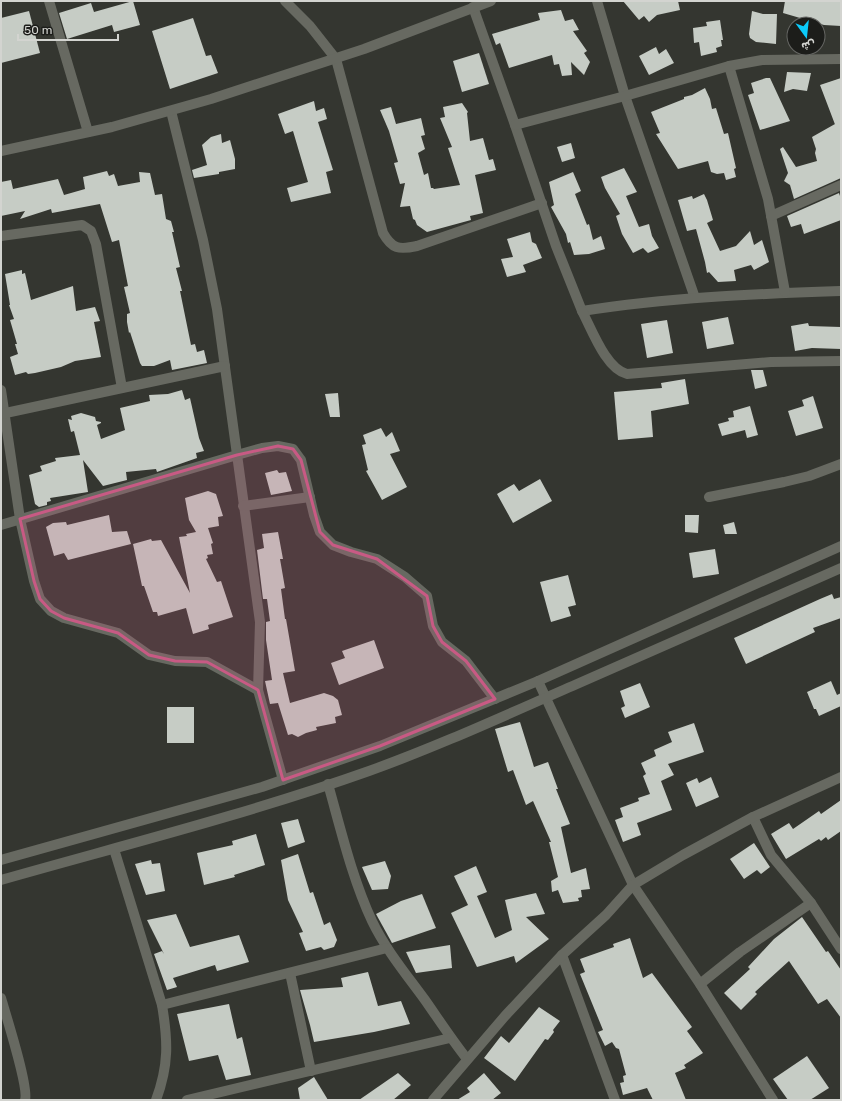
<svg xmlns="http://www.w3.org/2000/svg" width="842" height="1101" viewBox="0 0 842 1101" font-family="Rubik,'Noto Naskh Arabic',sans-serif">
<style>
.building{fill:#c6ccc5}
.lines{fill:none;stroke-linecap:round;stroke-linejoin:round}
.minor{stroke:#676961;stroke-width:10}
.tertiary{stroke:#676961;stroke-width:10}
.marked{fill:#c85a84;fill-opacity:0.2;stroke:#c85a84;stroke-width:3;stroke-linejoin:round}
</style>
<rect width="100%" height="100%" fill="#343630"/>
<g class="building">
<polygon points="133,1 140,25 114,32 112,25 67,39 59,13 91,3 94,12"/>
<polygon points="623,1 678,1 680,10 657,15 649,22 644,16 639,20"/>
<polygon points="785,1 841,1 841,26 824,25 783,13"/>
<polygon points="561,10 565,21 573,19 579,30 573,31 587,51 584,53 590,62 584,75 571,62 572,75 562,76 559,64 554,65 552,55 509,68 500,43 496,45 492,34 540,20 538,13"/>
<polygon points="29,11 40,53 1,63 1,18"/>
<polygon points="752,11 763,14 777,14 776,44 756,42 750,38 749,34"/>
<polygon points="193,18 206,56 211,55 218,73 170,89 152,31"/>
<polygon points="720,20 723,40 721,40 722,46 716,48 717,52 701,56 699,42 694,43 693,28 707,26 706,22"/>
<polygon points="656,47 659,54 666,49 674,63 649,75 639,56"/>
<polygon points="479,53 489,84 462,92 453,61"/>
<polygon points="787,72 811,73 807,91 793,89 784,92"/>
<polygon points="766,78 770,78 790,121 760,130 748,95 754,93 751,83"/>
<polygon points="841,78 841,178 794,199 790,185 784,181 788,173 780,149 783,147 796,167 817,161 815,153 816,149 812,137 835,124 839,135 820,85"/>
<polygon points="705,88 710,99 712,109 716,108 724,134 728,133 736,168 734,169 736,177 726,180 724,173 717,174 711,172 708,161 678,169 656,134 660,133 651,112 684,99 684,97 692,95"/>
<polygon points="314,101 316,111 324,108 327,119 318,122 333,170 326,172 331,193 291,202 287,188 308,182 293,131 285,134 278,114"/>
<polygon points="462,103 468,112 467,113 470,141 483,138 489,160 493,159 496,170 475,175 483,213 470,216 471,220 427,232 417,225 415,220 413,219 410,206 400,207 405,183 400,184 394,163 398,162 389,131 380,110 391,107 396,124 421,118 425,135 421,136 425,149 418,153 424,175 428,173 431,188 433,188 434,189 460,185 448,148 452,147 440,118 445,117 443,107"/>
<polygon points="221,134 222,143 230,140 235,159 235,169 219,172 219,174 194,178 192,170 207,165 202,145 211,137"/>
<polygon points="571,143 575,158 562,162 557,147"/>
<polygon points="624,168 637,192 626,196 639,227 649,224 652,236 659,248 648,253 643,248 633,253 622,234 616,216 620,214 605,188 601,177"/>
<polygon points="107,171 109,176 114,174 118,186 140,182 139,172 150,173 155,195 162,194 166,219 171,221 174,232 172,232 180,267 176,268 182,291 180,291 191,345 195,344 197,352 204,350 207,363 172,370 170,360 154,366 142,366 140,363 130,332 129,333 127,322 127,314 130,313 124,287 128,286 119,240 112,242 100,204 52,213 51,209 20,219 25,211 1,216 1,182 11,180 13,189 58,179 64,195 85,189 83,177"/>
<polygon points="573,172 581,191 575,194 587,225 589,224 593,240 601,236 605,249 589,254 574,255 570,242 568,243 566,234 551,207 554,205 549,182"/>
<polygon points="839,193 841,199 841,220 804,234 801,224 791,227 787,216"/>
<polygon points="704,194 707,200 713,220 707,223 720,251 736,246 750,231 754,245 762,240 769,262 754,270 751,265 734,270 736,281 718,282 709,272 707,273 705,262 696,229 687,231 678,200 692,196 693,199"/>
<polygon points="530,232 532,242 536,244 542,258 523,265 526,272 507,277 501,259 513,257 507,239"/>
<polygon points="22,270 22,274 25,273 31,300 73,286 76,311 95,307 100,321 94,322 101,357 75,361 61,367 35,373 28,374 26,372 15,375 10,357 18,354 15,344 17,344 10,320 14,319 9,305 10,305 5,274"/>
<polygon points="728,317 734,344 707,349 702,322"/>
<polygon points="667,320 673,353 647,358 641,324"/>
<polygon points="808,323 809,326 841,327 841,349 812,348 795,351 791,326"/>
<polygon points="751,370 763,370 767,386 755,389"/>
<polygon points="685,379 689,404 651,411 653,437 618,440 614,392 662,388 661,383"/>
<polygon points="182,390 185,400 190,398 199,438 204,451 196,453 197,458 157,472 156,469 126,472 127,480 103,486 83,460 88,492 50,498 51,501 47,502 47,505 39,507 35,504 29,475 42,471 40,466 56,461 55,458 80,455 74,431 71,432 68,419 72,420 71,416 81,413 95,417 96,421 101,422 101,423 97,425 101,439 125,430 120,408 150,401 149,395 168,394"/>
<polygon points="338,393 340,417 330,417 325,394"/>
<polygon points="813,396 823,428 796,436 788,411 804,406 802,400"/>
<polygon points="750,406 758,435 747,438 745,430 722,436 718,424 729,421 728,418 734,417 733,411"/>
<polygon points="381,428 386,437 392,432 400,451 390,454 407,487 382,500 366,471 368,470 362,445 366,444 363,435"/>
<polygon points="277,470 279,473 286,472 292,491 271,495 265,473"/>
<polygon points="540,479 552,501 513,523 497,494 514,484 519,491"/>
<polygon points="208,491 216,494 223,516 218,517 219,526 208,528 213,543 211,544 213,554 207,555 208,558 206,559 217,582 221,581 233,617 208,625 209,629 193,634 186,608 158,616 157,612 153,612 144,586 142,586 133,544 151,539 152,541 161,540 190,593 179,537 187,536 186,534 196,532 189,520 185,498"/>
<polygon points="109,515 112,532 127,531 131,544 68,560 64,553 54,556 46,527 53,523 66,522 67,525"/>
<polygon points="685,515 699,515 698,533 685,532"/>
<polygon points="734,522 737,534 725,534 723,525"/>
<polygon points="278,532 283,559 280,559 285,588 281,589 285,619 286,619 295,671 283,673 290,703 324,693 333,696 338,700 342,715 335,717 336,723 316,727 317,730 306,733 298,737 292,734 288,735 278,703 270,704 265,681 272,680 266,640 266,622 270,621 267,599 263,599 257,550 264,548 262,534"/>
<polygon points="715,549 719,574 693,578 689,553"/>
<polygon points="568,575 576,605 568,607 571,616 551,622 540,582"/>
<polygon points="832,594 834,599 841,597 841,618 813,628 815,632 746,664 734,638 820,599"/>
<polygon points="374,640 384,668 339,685 331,663 345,658 342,651"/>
<polygon points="831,681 837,695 841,693 841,706 819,716 816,709 814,709 807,692"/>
<polygon points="640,683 650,707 625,718 621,708 625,706 620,691"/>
<rect x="167" y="707" width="27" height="36"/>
<polygon points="520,722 534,767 548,762 558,789 556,789 570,824 561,827 571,873 586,868 590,889 581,890 582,897 578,898 579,901 563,903 558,890 552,892 551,881 558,877 549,842 551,842 533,801 526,805 513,770 508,772 495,729"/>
<polygon points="694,723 704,752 668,764 674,775 661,781 672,810 637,823 641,835 623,842 615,820 623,817 620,808 639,801 638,798 650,794 643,776 646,774 641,763 656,756 654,750 672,742 668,732"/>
<polygon points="711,777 719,797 696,807 686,783 697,778 699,783"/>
<polygon points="841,800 841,831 828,840 826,837 821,841 819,839 786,859 771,834 789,823 793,829 819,811 821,814"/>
<polygon points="298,819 305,842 288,848 281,823"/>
<polygon points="256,834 265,865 234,875 235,877 204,885 197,853 233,845 232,841"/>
<polygon points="754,843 770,867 761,874 757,870 744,879 730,859"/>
<polygon points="298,854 310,893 313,892 324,925 330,922 337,940 334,947 324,950 321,947 306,951 299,933 303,932 288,900 281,860"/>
<polygon points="151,860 152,864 160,863 165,891 146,895 135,864"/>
<polygon points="385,861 391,876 388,889 372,890 362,867"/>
<polygon points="476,866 487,892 477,896 495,938 512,930 505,900 536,893 545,914 526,917 549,939 516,963 514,956 477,967 451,913 468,905 454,876"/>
<polygon points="422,894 436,928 392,943 376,914 401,901"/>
<polygon points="176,914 190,947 239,935 249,962 217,971 215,965 173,978 177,987 167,990 154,954 162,951 164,954 147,920"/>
<polygon points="802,917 826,952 828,951 841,970 841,1018 827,999 818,1004 789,961 755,992 757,994 741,1010 724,993 750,969 748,967 774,939"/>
<polygon points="630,938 643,978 652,973 692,1027 687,1031 703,1053 684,1065 686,1068 675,1073 686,1100 653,1100 647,1088 623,1095 620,1083 624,1082 623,1076 626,1075 619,1049 616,1048 612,1042 605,1046 598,1032 603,1030 580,974 585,972 580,959 614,947 613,944"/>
<polygon points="450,945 452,968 416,973 406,952"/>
<polygon points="368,972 378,1006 401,1001 410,1024 374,1032 314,1042 310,1025 300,990 343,987 341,978"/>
<polygon points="229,1004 237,1039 242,1037 251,1075 226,1080 218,1055 189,1061 177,1014"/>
<polygon points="539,1007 560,1021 553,1030 554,1032 548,1040 545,1039 515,1081 484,1058 501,1036 509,1043"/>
<polygon points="807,1056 829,1088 810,1100 788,1100 773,1079"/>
<polygon points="398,1073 411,1085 393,1100 359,1100"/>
<polygon points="484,1073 501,1093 492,1100 457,1100 470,1092 467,1088"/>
<polygon points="314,1077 328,1100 300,1100 298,1088"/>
</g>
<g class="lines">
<g class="minor">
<polyline points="49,1 88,132"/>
<path d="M 285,1 L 310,26 L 336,59 L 383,233 C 392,249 399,250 417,246 L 542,203"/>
<polyline points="597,1 625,96 695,298"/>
<path d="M 473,7 L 515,125 L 556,246 L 582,311 C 668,297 755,294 841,291"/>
<polyline points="729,66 768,199 785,292"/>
<polyline points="171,111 203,240 217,309 260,622 258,690 283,780"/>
<polyline points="515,125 625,96 729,66 762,60 841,59"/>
<polyline points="1,151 112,127 211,99 364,49 491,1"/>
<polyline points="771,216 841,185"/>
<polyline points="1,236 82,225 91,231 96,244 122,388"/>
<path d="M 582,311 C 592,330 606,369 627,374 L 771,362 L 841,361"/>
<polyline points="1,390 20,519 34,581 40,599 51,611 64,618 118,633 149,655 175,661 207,662 258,690"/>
<polyline points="1,414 225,366"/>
<polyline points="709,497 784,482 809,476 841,464"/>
<polyline points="243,506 310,497"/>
<polyline points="1,525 237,455 262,448 278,446 293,449 301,460 314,515 320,532 333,545 351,552 377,559 405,577 427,596 433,626 442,642 466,661 495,699"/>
<polyline points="538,681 633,885 700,984 773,1100"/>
<path d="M 328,784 C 341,830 352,878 372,921 C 386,950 406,974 425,1000 C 439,1020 452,1040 467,1059"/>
<polyline points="753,817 771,855 811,903 841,949"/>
<path d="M 114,849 L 162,1005 C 168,1041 169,1065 156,1100"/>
<polyline points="562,955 615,1100"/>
<polyline points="290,973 311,1071"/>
<polyline points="700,984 740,952 811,903"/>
<path d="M 1,998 C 6,1015 29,1088 25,1100"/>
<polyline points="162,1005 387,948"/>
<polyline points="187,1100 450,1038"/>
<polyline points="433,1100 505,1016 562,955 606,915 633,885 683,855 753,817 841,777"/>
</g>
<g class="tertiary">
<polyline points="1,860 262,787 380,746 538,681 841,546"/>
<path d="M 1,880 C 124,845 248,814 369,771 C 439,746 508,714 577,684 C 665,645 753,606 841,568"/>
</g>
</g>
<path class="marked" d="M 278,446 L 293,449 L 301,460 L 320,532 L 333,545 L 377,559 L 427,596 L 433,626 L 442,642 L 466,661 L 495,699 L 380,746 L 283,780 L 258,690 L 207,662 L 175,661 L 149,655 L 118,633 L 64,618 L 51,611 L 40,599 L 34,581 L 20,519 L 237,455 Z"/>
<rect width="842" height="1101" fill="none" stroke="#d3d4d0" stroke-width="4"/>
<g transform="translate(806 36) rotate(165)"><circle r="19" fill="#1c1d1a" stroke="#656663"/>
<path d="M0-3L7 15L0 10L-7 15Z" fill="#0bcafa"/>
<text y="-6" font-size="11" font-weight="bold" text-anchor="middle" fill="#d3d4d0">ش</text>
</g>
<path d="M18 34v6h100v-6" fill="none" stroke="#d3d4d0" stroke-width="2"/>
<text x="24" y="34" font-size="12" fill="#d3d4d0" stroke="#1c1d1a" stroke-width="3" paint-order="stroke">50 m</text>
</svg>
